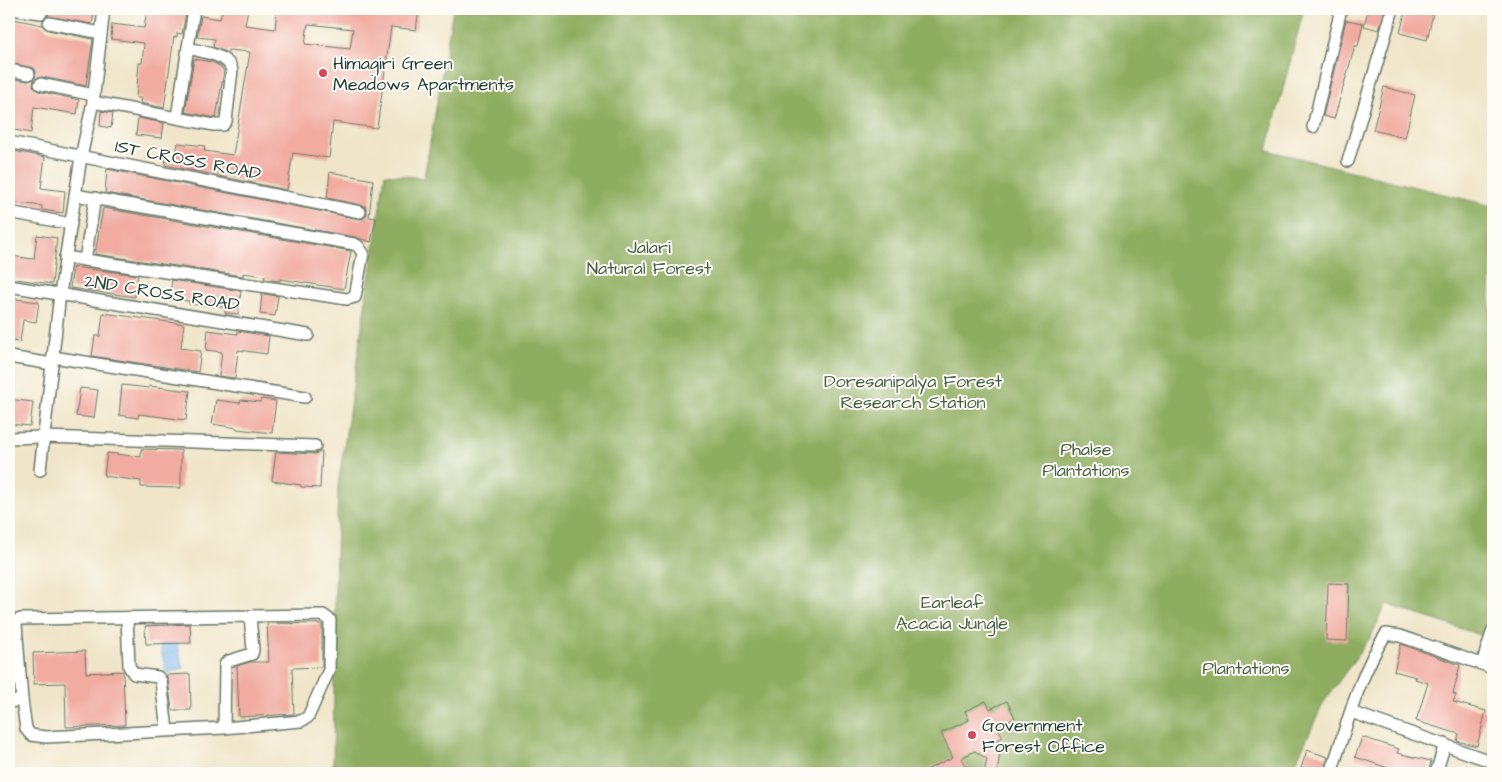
<svg xmlns="http://www.w3.org/2000/svg" width="1502" height="782" viewBox="0 0 1502 782" font-family="'Architects Daughter',sans-serif">
<style>
.green{fill:#b4c96d;stroke:#6a8350}
.forest{fill:#8fad60;stroke:#57754a}
.water{fill:#7cb5ec;stroke:#4e7990}
.building{fill:#f1aba1;fill-rule:evenodd}
.lines{fill:none;stroke-linecap:round;stroke-linejoin:round}
.minor-casing{stroke:#687868;stroke-width:14}
.minor{stroke:#fff;stroke-width:11}
.poi-dot{fill:#d1495b;stroke:#fdfcf7;stroke-width:2}
.labels{text-anchor:middle;dominant-baseline:central;stroke-width:4;stroke-linejoin:round;paint-order:stroke}
.poi-label{font-size:18px;fill:#1f3d34;stroke:#fdfcf7;text-anchor:start}
.street-label{font-size:18px;fill:#1f3d34;stroke:#fdfcf7}
.park-label{font-size:18px;fill:#446042;stroke:#fdfcf7}
</style>
<rect width="100%" height="100%" fill="#fdfcf7"/>
<filter id="ink" filterUnits="userSpaceOnUse"><feTurbulence type="fractalNoise" baseFrequency=".02" numOctaves="2"/><feDisplacementMap in="SourceGraphic" scale="10" xChannelSelector="R" yChannelSelector="G"/><feConvolveMatrix kernelMatrix="1 2 1 2 8 2 1 2 1" color-interpolation-filters="sRGB"/></filter>
<filter id="wash" filterUnits="userSpaceOnUse"><feTurbulence type="fractalNoise" baseFrequency=".0096" numOctaves="4" result="noise"/><feDisplacementMap in="SourceGraphic" scale="20" xChannelSelector="R" yChannelSelector="G"/><feGaussianBlur stdDeviation="1.12" result="paint"/><feColorMatrix in="noise" values="0 0 0 0 0 0 0 0 0 0 0 0 0 0 0 0 0 1.4 0 .05"/><feComposite in="paint" operator="in"/></filter>
<g filter="url(#wash)">
<rect width="100%" height="100%" fill="#f0e5c9"/>
<polygon class="green" points="1490,318 1493,319 1493,462"/>
<polygon class="forest" points="453,9 1304,9 1267,150 1492,206 1490,318 1493,462 1493,606 1483,636 1386,604 1372,635 1324,702 1291,773 333,773 335,590 338,486 385,174 424,178"/>
<polygon class="water" points="177,642 183,669 166,673 160,645"/>
<g id="blocks">
<g class="building">
<polygon points="50,9 95,9 92,24 48,16"/>
<polygon points="147,9 166,9 180,10 180,12 186,13 182,34 177,33 177,37 174,37 164,108 140,103 141,98 136,98 139,63 142,63 144,43 111,39 112,24 144,28"/>
<path d="M 222,9 L 248,9 L 245,25 L 275,29 L 277,9 L 419,9 L 416,30 L 391,27 L 377,128 L 333,122 L 329,158 L 293,153 L 287,190 L 165,165 L 166,158 L 175,159 L 178,143 L 205,146 L 204,151 L 233,155 L 250,52 L 228,50 L 228,53 L 213,47 L 215,39 L 197,37 L 201,16 L 220,19 ZM 308,24 L 353,29 L 350,49 L 305,44 Z"/>
<polygon points="1368,9 1385,9 1379,30 1364,26"/>
<polygon points="1406,9 1434,9 1427,40 1400,33"/>
<polygon points="9,18 42,25 48,30 93,39 86,86 42,77 35,79 36,72 34,68 9,63"/>
<polygon points="1346,20 1363,23 1358,46 1355,46 1334,119 1323,116"/>
<polygon points="194,59 212,62 221,67 224,71 216,118 185,112"/>
<polygon points="9,78 28,81 34,79 33,86 38,91 79,100 77,114 34,107 31,133 9,129"/>
<polygon points="1384,87 1415,95 1405,138 1373,130"/>
<polygon points="101,111 113,113 111,128 100,126"/>
<polygon points="138,118 164,123 162,138 136,135"/>
<polygon points="9,150 45,157 41,188 65,191 63,213 42,210 42,206 9,202"/>
<polygon points="107,169 359,219 363,219 367,214 365,206 327,198 330,172 373,180 369,217 376,218 371,242 355,237 105,193"/>
<polygon points="103,208 351,251 344,289 280,279 280,281 264,279 265,276 243,273 243,276 95,254"/>
<polygon points="37,235 57,238 52,284 9,278 9,256 34,259"/>
<polygon points="73,267 138,275 135,297 70,288"/>
<polygon points="172,280 241,291 238,314 225,313 225,307 189,304 189,301 169,299"/>
<polygon points="262,294 278,296 275,316 260,314"/>
<polygon points="9,298 39,302 36,322 23,320 20,342 9,341"/>
<polygon points="103,313 184,324 181,348 201,351 198,372 92,356 95,336 100,336"/>
<polygon points="208,330 238,334 238,331 269,336 267,354 238,350 235,378 219,376 222,352 206,350"/>
<polygon points="122,385 149,388 149,386 190,391 186,420 139,414 138,418 119,415"/>
<polygon points="80,388 98,390 94,418 76,416"/>
<polygon points="9,399 33,402 30,426 9,424"/>
<polygon points="261,399 276,401 272,433 237,429 237,428 212,424 216,400 240,403 241,400 260,402"/>
<polygon points="141,449 181,450 181,488 141,487 141,481 104,476 107,453 141,457"/>
<polygon points="322,451 320,488 301,487 301,485 272,481 276,452 315,454"/>
<polygon points="1328,583 1349,584 1347,641 1326,640"/>
<polygon points="267,623 322,624 322,667 292,668 294,714 239,717 237,666 250,662 269,662"/>
<polygon points="190,624 191,643 146,644 145,626"/>
<polygon points="1401,644 1460,665 1453,694 1456,695 1453,702 1486,711 1477,746 1457,741 1459,734 1416,721 1428,683 1415,679 1416,677 1394,671"/>
<polygon points="85,651 86,673 123,671 125,725 66,727 65,683 34,684 33,653"/>
<polygon points="190,674 191,710 172,710 168,680 166,675"/>
<polygon points="986,701 990,709 1007,701 1015,718 997,727 1003,737 995,741 1000,753 997,773 984,773 987,759 975,751 961,758 969,773 920,773 953,757 941,733 969,720 965,711"/>
<polygon points="1362,737 1399,749 1397,753 1431,761 1428,773 1390,773 1391,769 1355,757"/>
<polygon points="1307,750 1328,757 1323,773 1308,773 1300,771"/>
</g>
</g>
</g>
<g filter="url(#ink)">
<use href="#blocks" fill-opacity="0" stroke="#687868" stroke-width="1"/>
<g class="lines">
<g class="minor-casing">
<g id="minor">
<polyline points="11,9 41,13 43,9"/>
<polyline points="49,23 101,33"/>
<polyline points="9,70 29,74"/>
<polyline points="40,84 94,95"/>
<path d="M 93,102 L 214,125 L 223,125 L 226,121 L 232,70 C 229,55 202,52 188,48"/>
<polyline points="177,117 194,9"/>
<polyline points="1313,127 1341,9"/>
<polyline points="9,142 360,212"/>
<polyline points="1348,161 1393,9"/>
<polyline points="9,212 71,224"/>
<polyline points="65,257 347,299 355,297 363,253 358,246 354,244 75,195"/>
<polyline points="85,260 95,198"/>
<polyline points="9,286 308,335"/>
<polyline points="9,357 52,364"/>
<polyline points="53,357 305,397"/>
<polyline points="9,438 44,437 315,446"/>
<polyline points="40,470 60,294 81,157 93,102 104,9"/>
<polyline points="127,618 129,666 134,674 158,677 161,681 167,730"/>
<polyline points="1482,664 1493,630"/>
<polyline points="9,702 22,700"/>
<polyline points="1351,712 1493,762"/>
<polyline points="224,728 225,666 226,663 229,661 252,654 253,650 250,616 21,619 18,620 16,624 22,700 26,729 31,735 46,737 224,728 301,721 308,717 329,670 330,620 323,615 250,616"/>
<path d="M 1331,773 C 1346,728 1359,674 1386,634 L 1400,636 L 1493,668"/>
<polyline points="1436,773 1445,744"/>
</g>
</g>
<use href="#minor" class="minor"/>
</g>
</g>
<g class="poi-dot">
<circle cx="323" cy="73" r="5"/>
<circle cx="972" cy="735" r="5"/>
</g>
<g class="labels">
<g class="poi-label">
<text x="333" y="63">Himagiri Green<tspan x="333" dy="21">Meadows Apartments</tspan></text>
<text x="982" y="725">Government<tspan x="982" dy="21">Forest Office</tspan></text>
</g>
<g class="street-label">
<text transform="translate(188 160) rotate(11)">1ST CROSS ROAD</text>
<text transform="translate(162 293) rotate(9)">2ND CROSS ROAD</text>
</g>
<g class="park-label">
<text x="649" y="247">Jalari<tspan x="649" dy="21">Natural Forest</tspan></text>
<text x="913" y="381">Doresanipalya Forest<tspan x="913" dy="21">Research Station</tspan></text>
<text x="1086" y="449">Phalse<tspan x="1086" dy="21">Plantations</tspan></text>
<text x="952" y="602">Earleaf<tspan x="952" dy="21">Acacia Jungle</tspan></text>
<text x="1246" y="668">Plantations</text>
</g>
</g>
<rect width="1502" height="782" fill="none" stroke="#fdfcf7" stroke-width="30"/>
</svg>
